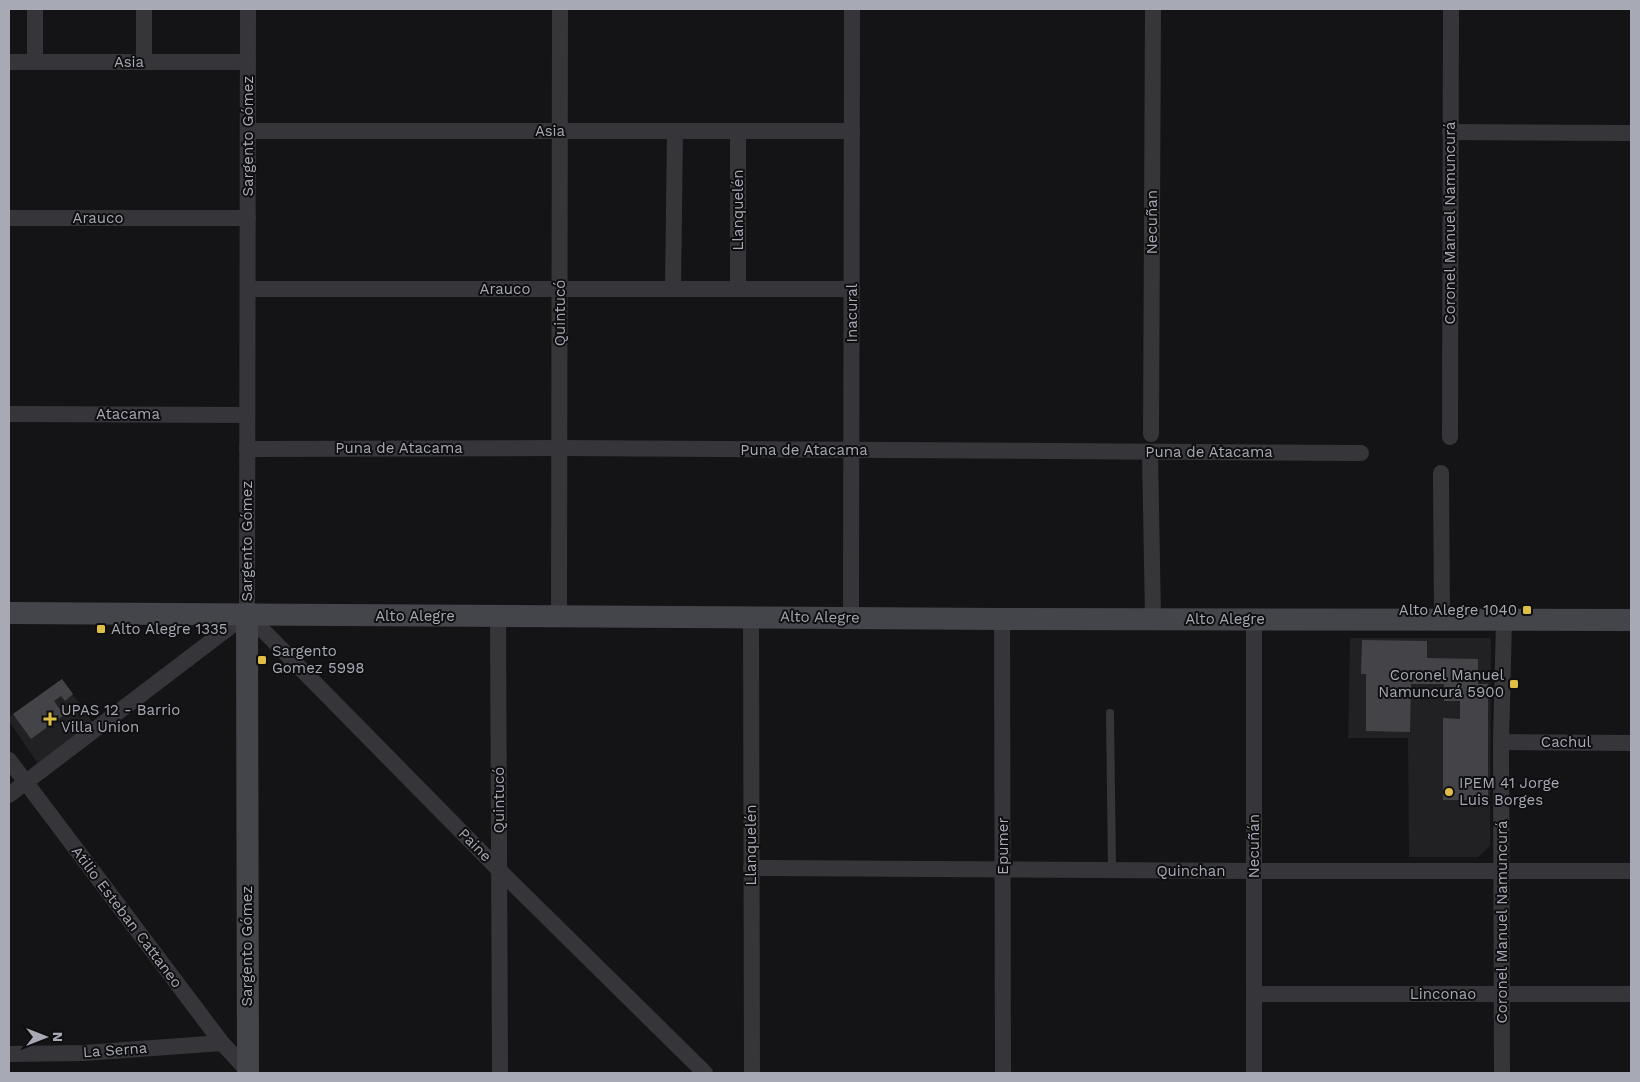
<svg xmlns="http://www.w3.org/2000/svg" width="1640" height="1082" viewBox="0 0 1640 1082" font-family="'Work Sans',sans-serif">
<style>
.built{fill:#212023}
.building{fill:#444448}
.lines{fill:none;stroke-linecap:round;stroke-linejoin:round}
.service{stroke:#36363a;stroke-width:8}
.minor{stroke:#36363a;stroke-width:16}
.secondary{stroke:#44454a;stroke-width:22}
.poi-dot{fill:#debe44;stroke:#0f0f11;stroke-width:2}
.labels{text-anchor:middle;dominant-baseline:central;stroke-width:4;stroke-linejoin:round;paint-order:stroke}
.street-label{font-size:15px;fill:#a7aab4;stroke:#0f0f11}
.poi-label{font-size:15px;fill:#a7aab4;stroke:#0f0f11;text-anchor:start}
</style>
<rect width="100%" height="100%" fill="#141416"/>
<g class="built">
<polygon points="1350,638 1491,638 1490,846 1478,857 1409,857 1408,738 1348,738"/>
<polygon points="62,679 94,724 38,764 9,721 9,717"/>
</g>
<g class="building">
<polygon points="1362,640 1427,641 1427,658 1478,659 1478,684 1488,684 1488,800 1443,800 1443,718 1460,719 1460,701 1444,701 1444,684 1411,684 1410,732 1366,731 1366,674 1361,674"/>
<polygon points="62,679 73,694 65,701 61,696 54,701 64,715 31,739 13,714"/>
</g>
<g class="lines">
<polyline class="service" points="1110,713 1112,870"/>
<g class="minor">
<polyline points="35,9 35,62"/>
<polyline points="144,9 144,62"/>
<polyline points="9,62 248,62"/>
<polyline points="248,131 852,131"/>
<polyline points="738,131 738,289"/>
<polyline points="1450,132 1631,133"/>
<polyline points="9,218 248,218"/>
<polyline points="248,289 852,289"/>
<polyline points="673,289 675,131"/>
<polyline points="9,414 247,415"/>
<polyline points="1151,434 1153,9"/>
<polyline points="1450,437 1451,9"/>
<polyline points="247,449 559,448 1361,453"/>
<polyline points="1150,452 1153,618"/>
<polyline points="1441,473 1442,620"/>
<polyline points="247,614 499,870 705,1073"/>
<polyline points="247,614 248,9"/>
<polyline points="498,616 500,1073"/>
<polyline points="559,617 560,9"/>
<polyline points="751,617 752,1073"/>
<polyline points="851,618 852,9"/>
<polyline points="1002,619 1003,1073"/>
<polyline points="1254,619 1254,1073"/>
<polyline points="1501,742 1631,743"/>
<polyline points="9,760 222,1043 248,1071"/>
<polyline points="9,795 247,614"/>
<polyline points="751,868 1254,871 1631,871"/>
<polyline points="1255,994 1631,994"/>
<polyline points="9,1054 84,1053 222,1043"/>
<polyline points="1502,1073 1501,742 1504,620"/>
</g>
<g class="secondary">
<polyline points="9,613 1002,619 1631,620"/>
<polyline points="247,614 248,1073"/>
</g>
</g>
<g class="poi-dot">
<rect x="1522" y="605" width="10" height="10" rx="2.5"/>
<rect x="96" y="624" width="10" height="10" rx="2.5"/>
<rect x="257" y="655" width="10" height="10" rx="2.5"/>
<rect x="1509" y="679" width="10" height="10" rx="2.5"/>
<path d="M47.5 711.5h5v5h5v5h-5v5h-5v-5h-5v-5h5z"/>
<circle cx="1449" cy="792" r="5"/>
</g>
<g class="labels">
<g class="street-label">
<text x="129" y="62">Asia</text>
<text x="550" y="131">Asia</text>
<text transform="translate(248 136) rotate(-90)">Sargento Gómez</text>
<text transform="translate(738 210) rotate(-90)">Llanquelén</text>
<text x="98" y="218">Arauco</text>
<text transform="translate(1152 222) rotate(-90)">Necuñan</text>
<text transform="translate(1450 223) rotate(-90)">Coronel Manuel Namuncurá</text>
<text x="505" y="289">Arauco</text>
<text transform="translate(560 313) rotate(-90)">Quintucó</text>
<text transform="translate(852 313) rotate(-90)">Inacural</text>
<text x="128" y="414">Atacama</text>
<text x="399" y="448">Puna de Atacama</text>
<text x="804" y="450">Puna de Atacama</text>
<text x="1209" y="452">Puna de Atacama</text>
<text transform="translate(247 541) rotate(-90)">Sargento Gómez</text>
<text x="415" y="616">Alto Alegre</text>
<text transform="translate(820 617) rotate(1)">Alto Alegre</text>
<text x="1225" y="619">Alto Alegre</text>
<text x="1566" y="742">Cachul</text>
<text transform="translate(499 800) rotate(-90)">Quintucó</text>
<text transform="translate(475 845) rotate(45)">Paine</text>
<text transform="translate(751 845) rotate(-90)">Llanquelén</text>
<text transform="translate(1003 846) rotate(-90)">Epumer</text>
<text transform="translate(1254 846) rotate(-90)">Necuñán</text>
<text x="1191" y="871">Quinchan</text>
<text transform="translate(127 917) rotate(53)">Atilio Esteban Cattaneo</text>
<text transform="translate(1502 922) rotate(-90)">Coronel Manuel Namuncurá</text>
<text transform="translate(247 946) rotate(-90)">Sargento Gómez</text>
<text x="1443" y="994">Linconao</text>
<text transform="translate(115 1050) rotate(-4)">La Serna</text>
</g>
<g class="poi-label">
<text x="1517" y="610" text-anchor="end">Alto Alegre 1040</text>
<text x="111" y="629">Alto Alegre 1335</text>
<text x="272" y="651">Sargento<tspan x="272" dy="17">Gomez 5998</tspan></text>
<text x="1504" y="675" text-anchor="end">Coronel Manuel<tspan x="1504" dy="17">Namuncurá 5900</tspan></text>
<text x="61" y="710">UPAS 12 - Barrio<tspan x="61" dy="17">Villa Union</tspan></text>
<text x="1459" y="783">IPEM 41 Jorge<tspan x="1459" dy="17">Luis Borges</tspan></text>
</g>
</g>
<rect width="1640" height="1082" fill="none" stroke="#a7aab4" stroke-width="20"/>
<g transform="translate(45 1037) rotate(90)" stroke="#0f0f11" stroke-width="4" paint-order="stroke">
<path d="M0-4L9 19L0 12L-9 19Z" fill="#a7aab4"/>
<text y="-8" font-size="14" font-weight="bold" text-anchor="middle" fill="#a7aab4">N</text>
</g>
</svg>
